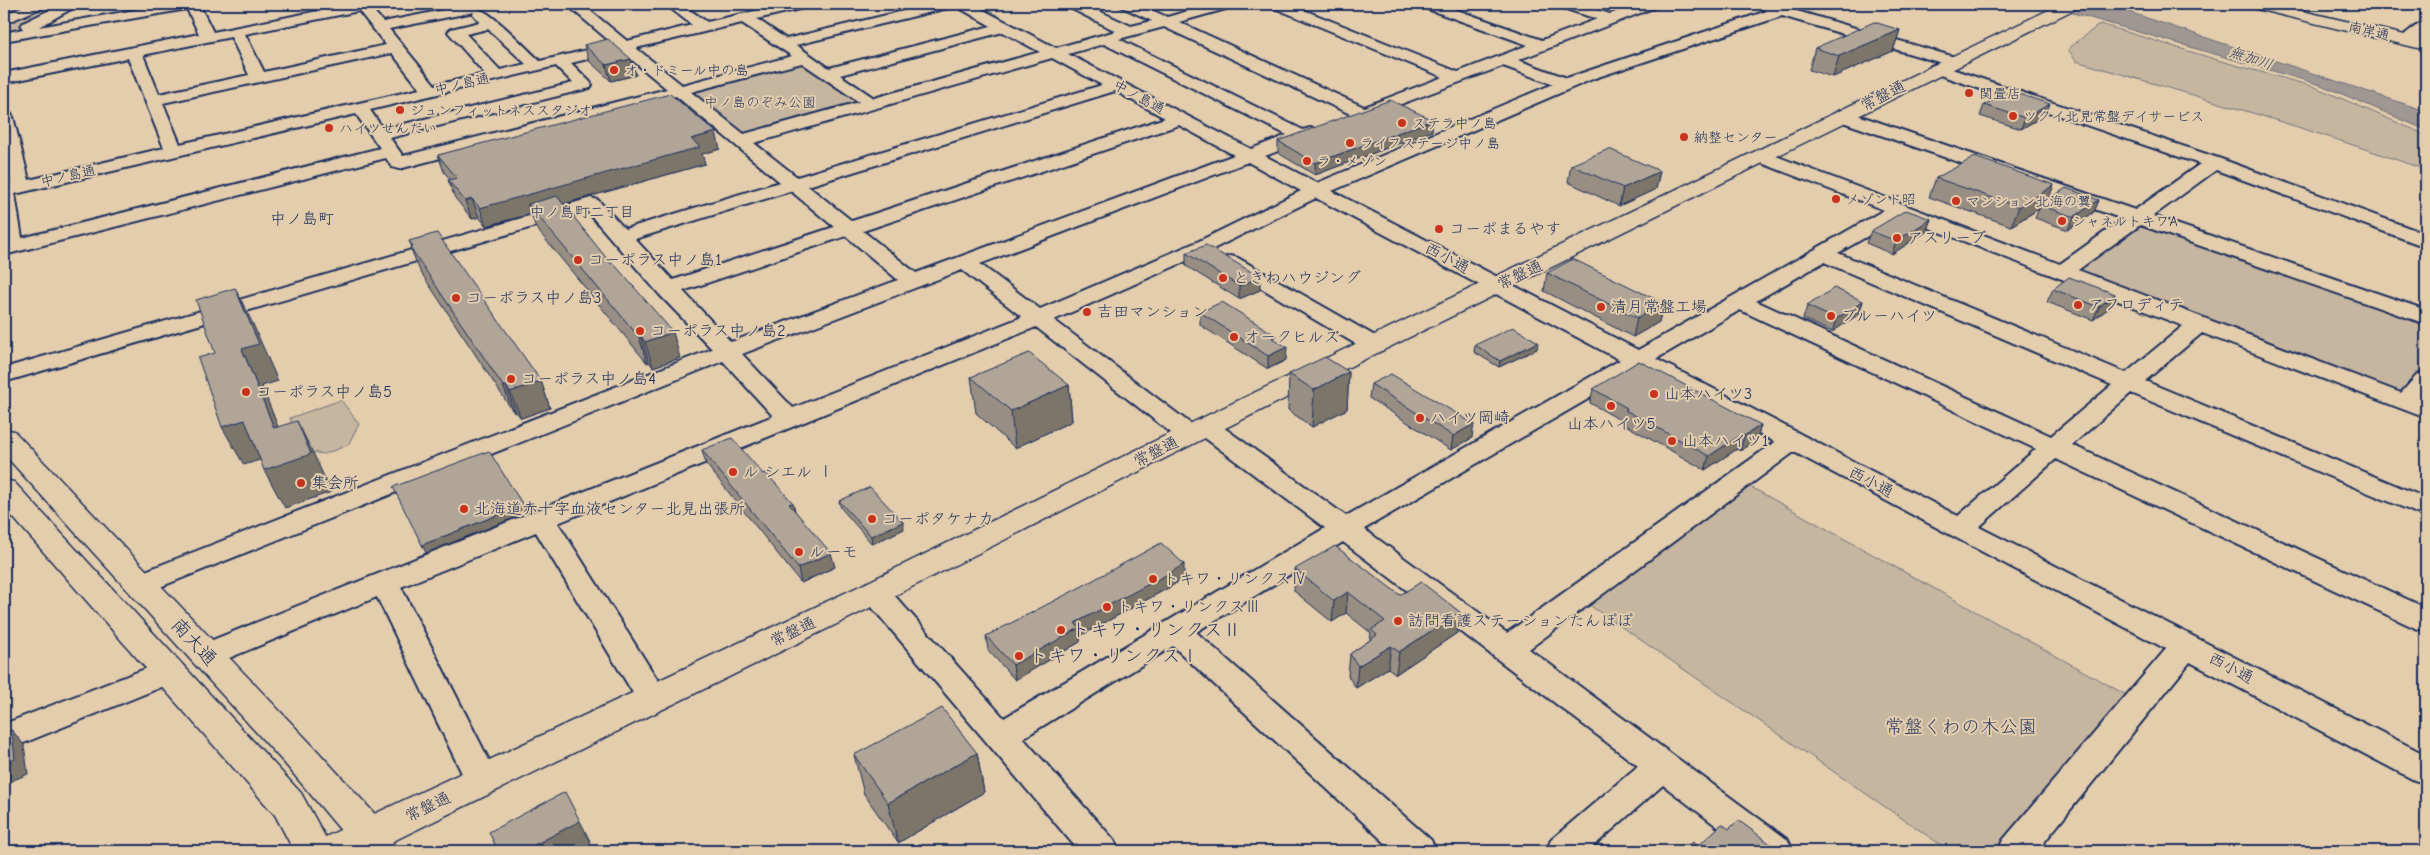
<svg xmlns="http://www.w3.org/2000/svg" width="2430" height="855" viewBox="0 0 2430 855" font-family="'Comic Neue','Klee One',sans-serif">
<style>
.green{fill:#c6b6a0;stroke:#70727f}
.water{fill:#9f9792;stroke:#6a6d7d}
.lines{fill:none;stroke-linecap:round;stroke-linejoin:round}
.minor-casing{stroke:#1b2f5e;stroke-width:4}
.tertiary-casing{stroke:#1b2f5e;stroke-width:3}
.secondary-casing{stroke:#1b2f5e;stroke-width:3}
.minor{fill:#e3cdac;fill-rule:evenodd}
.tertiary{fill:#e3cdac;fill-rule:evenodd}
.secondary{fill:#e3cdac;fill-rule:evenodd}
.wall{fill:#988e83;stroke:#1b2f5e}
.shaded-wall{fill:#7c746a;stroke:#1b2f5e}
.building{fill:#b1a598;stroke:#1b2f5e}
.poi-dot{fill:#c8321e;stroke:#e3cdac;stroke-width:2}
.labels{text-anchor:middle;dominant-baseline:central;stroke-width:4;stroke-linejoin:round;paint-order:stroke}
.far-street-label{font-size:14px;fill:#1b2f5e;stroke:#e3cdac}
.far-poi-label{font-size:14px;fill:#1b2f5e;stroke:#e3cdac;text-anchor:start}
.far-park-label{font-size:14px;fill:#2c3c65;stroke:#e3cdac}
.far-water-label{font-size:15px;font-style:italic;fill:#2f3f66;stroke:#e3cdac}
.far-neighbourhood-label{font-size:15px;fill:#1b2f5e;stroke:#e3cdac}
.street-label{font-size:16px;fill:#1b2f5e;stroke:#e3cdac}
.far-quarter-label{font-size:16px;fill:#1b2f5e;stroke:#e3cdac}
.poi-label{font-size:16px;fill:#1b2f5e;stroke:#e3cdac;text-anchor:start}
.near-poi-label{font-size:19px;fill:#1b2f5e;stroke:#e3cdac;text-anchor:start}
.near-street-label{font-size:19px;fill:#1b2f5e;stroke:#e3cdac}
.near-park-label{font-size:19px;fill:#2c3c65;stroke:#e3cdac}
</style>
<rect width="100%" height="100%" fill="#e3cdac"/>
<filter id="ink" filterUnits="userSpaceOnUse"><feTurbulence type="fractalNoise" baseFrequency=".02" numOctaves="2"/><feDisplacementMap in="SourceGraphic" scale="10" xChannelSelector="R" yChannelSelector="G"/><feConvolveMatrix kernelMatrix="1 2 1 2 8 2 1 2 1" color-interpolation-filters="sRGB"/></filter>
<g filter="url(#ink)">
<g class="green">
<polygon points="42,4 68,4 4,35 4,22"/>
<path d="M 2100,24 L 2221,61 L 2315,87 L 2426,135 L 2426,170 C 2311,129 2194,95 2076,61 L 2068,49 Z"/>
<polygon points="793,64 803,64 857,102 854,106 752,134 741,133 694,92 697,88"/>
<polygon points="2147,223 2426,322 2426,364 2400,397 2075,272"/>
<polygon points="341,400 359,424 348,445 325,454 301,451 290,418"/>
<polygon points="1749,486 2130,697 1998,851 1950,851 1585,602"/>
</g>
<polygon class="water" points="2042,4 2103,4 2123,10 2426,111 2426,130 2321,85"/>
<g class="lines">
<g class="minor-casing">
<g id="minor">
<polygon points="27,4 45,4 43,7 4,24 4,15"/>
<path d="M 62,4 L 80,4 L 39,27 L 169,4 L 199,4 L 213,32 L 353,4 L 381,4 L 379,7 L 372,9 L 383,22 L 474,4 L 479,5 L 480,10 C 493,13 528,50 540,61 L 613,44 L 566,4 L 582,4 L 627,41 L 692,25 L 665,4 L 681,4 L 707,22 L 785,4 L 810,4 L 808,7 L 757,19 L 786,39 L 933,4 L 972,4 L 1056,48 L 1116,31 L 1068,7 L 1066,4 L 1084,4 L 1131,26 L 1152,21 L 1122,7 L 1120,4 L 1138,4 L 1167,17 L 1213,4 L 1235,4 L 1233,7 L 1179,22 L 1364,107 L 1443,77 L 1272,7 L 1270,4 L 1289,4 L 1458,72 L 1528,45 L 1422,7 L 1420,4 L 1440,4 L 1542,40 L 1597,19 L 1560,7 L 1558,4 L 1579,4 L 1610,14 L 1638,4 L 1658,4 L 1656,7 L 1518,60 L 1567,78 L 1767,11 L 1758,6 L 1759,4 L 1773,4 L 1958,58 L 1960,61 L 1958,64 L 1952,66 L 1782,16 L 1595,78 L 1332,191 L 1638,350 L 1884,210 L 1756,161 L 1753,157 L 1756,153 L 1768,153 L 2060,264 L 2123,219 L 1837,120 L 1834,116 L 1837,112 L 1849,112 L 2135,210 L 2200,164 L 1931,72 L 1929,69 L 1931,66 L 1937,64 L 2221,159 L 2426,234 L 2426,247 L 2216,170 L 2153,216 L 2426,310 L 2426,324 L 2140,225 L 2078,270 L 2401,393 L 2418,374 L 2426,372 L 2426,394 L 2421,401 L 2426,403 L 2426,418 L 2202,333 L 2145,381 L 2426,498 L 2426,517 L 2131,393 L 2072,445 L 2426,608 L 2426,631 L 2415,628 L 2056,459 L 1979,527 L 2426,755 L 2426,783 L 2414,780 L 2190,662 L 2037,851 L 1998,851 L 2003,840 L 2166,649 L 1794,452 L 1529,649 L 1788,840 L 1793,851 L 1749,851 L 1663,785 L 1588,851 L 1546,851 L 1551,840 L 1638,766 L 1343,542 L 1196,632 L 1431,840 L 1436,851 L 1394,851 L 1173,646 L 1023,738 L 1114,840 L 1119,851 L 1079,851 L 865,599 L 860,592 L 865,585 L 875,582 L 885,585 L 1004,718 L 1325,528 L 1201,435 L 1198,440 L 1189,443 L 1180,440 L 1036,327 L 558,523 L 664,690 L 669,699 L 664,708 L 653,711 L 642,708 L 536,532 L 401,587 L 499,780 L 494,790 L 482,794 L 470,790 L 377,597 L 217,663 L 206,666 L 195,663 L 191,655 L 195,647 L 773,416 L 723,361 L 150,591 L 140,594 L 130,591 L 126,584 L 130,577 L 712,349 L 659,294 L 587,211 L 4,382 L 4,368 L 591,198 L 598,200 L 625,229 L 780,182 L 676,96 L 399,169 L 392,167 L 386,158 L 4,255 L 4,185 L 11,184 L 4,153 L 4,112 L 10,113 L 13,117 L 29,180 L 164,148 L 128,58 L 4,83 L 4,73 L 199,34 L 187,9 L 4,41 L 4,33 L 23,29 L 21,26 L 23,23 ZM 956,6 L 991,26 L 829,68 L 796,45 ZM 359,11 L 386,45 L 264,72 L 245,34 ZM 474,12 L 473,14 L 480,22 L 451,29 L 448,32 L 485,74 L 435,85 L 389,29 ZM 742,23 L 792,56 L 682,85 L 636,48 ZM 1164,27 L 1361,119 L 1503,66 L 1553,84 L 1317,183 L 1265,156 L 1316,137 L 1319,133 L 1316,129 L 1310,128 L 1303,130 L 1119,39 ZM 488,29 L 526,64 L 500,70 L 466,34 ZM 1003,32 L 1040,52 L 874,98 L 840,75 ZM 231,37 L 249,75 L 159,94 L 143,55 ZM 1104,44 L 1287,135 L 1251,149 L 1068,54 ZM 621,51 L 667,89 L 403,156 L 390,138 L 590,88 L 592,85 L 590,82 L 571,63 ZM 392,53 L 420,89 L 180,144 L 163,103 ZM 1052,58 L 1102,85 L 797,177 L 754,143 ZM 802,63 L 859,102 L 744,134 L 691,92 ZM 556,66 L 573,83 L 383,129 L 370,110 ZM 1115,91 L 1165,118 L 852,221 L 808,186 ZM 356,114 L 380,148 L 22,238 L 15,194 ZM 1179,125 L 1234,155 L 916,273 L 863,231 ZM 1248,162 L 1301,191 L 1197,242 L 1040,309 L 980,264 ZM 791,191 L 834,227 L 673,280 L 635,239 ZM 1316,198 L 1620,360 L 1346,516 L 1216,422 L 1207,419 L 1198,422 L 1195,427 L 1054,320 L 1211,250 ZM 1901,217 L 2183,326 L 2126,373 L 1838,253 ZM 846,236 L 898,280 L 731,342 L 683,291 ZM 1824,262 L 2112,385 L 2051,436 L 1756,301 ZM 962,270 L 1022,317 L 793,408 L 742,354 ZM 1740,310 L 2036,449 L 1958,516 L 1656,359 ZM 1638,370 L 1775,442 L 1507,633 L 1364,529 Z"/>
<path d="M 2426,22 L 2426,33 L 2413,43 L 2403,43 L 2400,40 C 2406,32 2417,24 2426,22 Z"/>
<polygon points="1231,256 1238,258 1382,340 1385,345 1382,350 1374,352 1366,350 1224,266 1221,262 1224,258"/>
<polygon points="168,660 179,664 184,672 179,680 4,751 4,724"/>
</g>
</g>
<g class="tertiary-casing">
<g id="tertiary">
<polygon points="4,429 14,431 312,745 383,823 397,851 358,851 286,765 4,454"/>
<polygon points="4,480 14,482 301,793 333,851 294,851 275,815 4,507"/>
</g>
</g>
<g class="secondary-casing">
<g id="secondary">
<polygon points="2061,4 2081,4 2079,7 1199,441 886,600 373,851 316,851 321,839 864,584 1179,429"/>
<polygon points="2246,4 2273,4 2426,40 2426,50 2248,7"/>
</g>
</g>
<use href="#minor" class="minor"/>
<use href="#tertiary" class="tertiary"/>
<use href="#secondary" class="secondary"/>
</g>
<g class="wall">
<polygon points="1900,30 1893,51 1833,77 1809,70 1815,48"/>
<polygon points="584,45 631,59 636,75 611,81 589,61"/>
<polygon points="1984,105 2045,115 2021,129 1980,116"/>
<polygon points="1432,131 1315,175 1278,153 1278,141"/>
<polygon points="720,149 702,154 705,164 563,204 680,358 653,367 649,362 647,363 536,228 531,214 486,226 479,217 472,219 455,198 448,180 450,179 444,172 438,155"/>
<polygon points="1571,165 1660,171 1656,189 1619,206 1568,182"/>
<polygon points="1936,178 2054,185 2048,200 2099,200 2094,212 2068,230 2035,218 2039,209 2011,226 1929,197"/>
<polygon points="1931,219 1926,232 1892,254 1866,243 1871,231"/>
<polygon points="409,241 541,381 550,408 521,418 516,412 514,413 420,271 410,247 412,247"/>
<polygon points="1186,253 1260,290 1239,299 1186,266"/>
<polygon points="1547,273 1663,303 1659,322 1633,337 1544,291"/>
<polygon points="2053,289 2115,294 2109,308 2093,320 2047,302"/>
<polygon points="1863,301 1859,314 1832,332 1803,319 1807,306"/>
<polygon points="1200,312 1276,340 1286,360 1268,369 1200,325"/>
<polygon points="1475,345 1537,349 1499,367 1474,352"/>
<polygon points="1349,372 1347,409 1312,427 1288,410 1289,374"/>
<polygon points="971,377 1069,385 1072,421 1015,448 976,413"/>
<polygon points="1371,384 1472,438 1451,450 1369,398"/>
<polygon points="1593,389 1761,425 1757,439 1740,451 1737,449 1705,470 1622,423 1622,421 1590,403"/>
<polygon points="702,450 763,474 793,503 795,511 835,567 801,583 706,464"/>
<polygon points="839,501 904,529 872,544 841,508"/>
<polygon points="1295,569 1400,595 1457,633 1396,674 1388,668 1356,688 1348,676 1350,654 1370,640 1371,633 1346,613 1332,622 1294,591"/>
<polygon points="1184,578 1170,587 1080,636 1080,642 1015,680 988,650 986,636"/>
<polygon points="977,753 984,792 898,843 864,794 854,755"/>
</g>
<g class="shaded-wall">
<polygon points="1900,30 1893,51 1833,77 1839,56"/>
<polygon points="631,59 636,75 611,81 606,65"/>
<polygon points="2050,104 2045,115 2021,129 2025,118"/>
<polygon points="1433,120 1432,131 1315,175 1315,163"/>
<polygon points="716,132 720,149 702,154 705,164 535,212 528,204 531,214 486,226 480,208 691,139"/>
<polygon points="1660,171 1656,189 1619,206 1623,188"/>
<polygon points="2054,185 2046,204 2040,205 2039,209 2011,226 2019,207"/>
<polygon points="472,199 479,217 472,219 465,201"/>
<polygon points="2099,200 2094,212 2068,230 2074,217"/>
<polygon points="1931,219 1926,232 1892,254 1896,241"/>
<polygon points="1260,277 1260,290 1239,299 1239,286"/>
<polygon points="235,288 253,324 278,381 262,386 291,460 297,421 316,459 331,492 285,508 264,470 274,428 242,349"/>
<polygon points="2115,294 2109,308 2093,320 2099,307"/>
<polygon points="1863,301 1859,314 1832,332 1836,319"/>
<polygon points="1663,303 1659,322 1633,337 1637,318"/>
<polygon points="673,332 680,358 653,367 645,342"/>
<polygon points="641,336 649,362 647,363 639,337"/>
<polygon points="1538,342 1537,349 1499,367 1500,361"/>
<polygon points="1287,347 1286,360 1268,369 1268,356"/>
<polygon points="1349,372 1347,409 1312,427 1314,390"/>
<polygon points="541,381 550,408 521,418 510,392"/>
<polygon points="1069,385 1072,421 1015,448 1011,411"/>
<polygon points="503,386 506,386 516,412 514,413"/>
<polygon points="245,420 266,458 244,465 222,427"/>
<polygon points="1474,424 1472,438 1451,450 1453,436"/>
<polygon points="1761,425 1757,439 1740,451 1744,436"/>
<polygon points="1741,435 1737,449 1705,470 1709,456"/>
<polygon points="793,503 796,517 789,504"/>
<polygon points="523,505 526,513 426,553 422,545"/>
<polygon points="903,522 904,529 872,544 871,536"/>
<polygon points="831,553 835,567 801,583 798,568"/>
<polygon points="1184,564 1184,578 1170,587 1080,636 1080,642 1015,680 1013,665 1075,623"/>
<polygon points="1348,592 1346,613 1332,622 1334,601"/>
<polygon points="1460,612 1457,633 1396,674 1399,652"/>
<polygon points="1391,646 1388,668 1356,688 1358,666"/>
<polygon points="12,730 24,745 28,774 4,784 4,764"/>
<polygon points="977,753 984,792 898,843 888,803"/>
<polygon points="580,821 591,843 576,851 523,851"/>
</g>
<g class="building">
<polygon points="1874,22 1900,30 1839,56 1815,48"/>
<polygon points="608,39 631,59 606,65 584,45"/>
<polygon points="2009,91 2050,104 2025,118 1984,105"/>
<polygon points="670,94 716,132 691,139 700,147 480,208 472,199 465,201 448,180 457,178 438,155"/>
<polygon points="1390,100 1433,120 1315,163 1278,141"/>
<polygon points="1609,149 1660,171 1623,188 1571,165"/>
<polygon points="1975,157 2054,185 2019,207 1936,178"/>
<polygon points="2066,188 2099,200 2074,217 2040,205"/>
<polygon points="557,196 611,264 613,263 673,332 645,342 641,336 639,337 528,204"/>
<polygon points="1906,210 1931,219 1896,241 1871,231"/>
<polygon points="437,233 541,381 510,392 506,386 503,386 410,247 413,246 409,241"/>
<polygon points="1206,245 1260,277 1239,286 1186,253"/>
<polygon points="1573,259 1663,303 1637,318 1547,273"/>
<polygon points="2069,277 2115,294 2099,307 2053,289"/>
<polygon points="235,288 259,344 242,349 274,428 297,421 311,454 264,470 245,420 222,427 198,358 215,353 196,300"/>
<polygon points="1834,288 1863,301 1836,319 1807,306"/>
<polygon points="1222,302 1277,336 1272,338 1287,347 1268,356 1200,312"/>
<polygon points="1513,327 1538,342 1500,361 1475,345"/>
<polygon points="1029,353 1069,385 1011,411 971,377"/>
<polygon points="1325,357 1349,372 1314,390 1289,374"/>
<polygon points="1639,361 1761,425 1744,436 1741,435 1709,456 1625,410 1627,408 1593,389"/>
<polygon points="1391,374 1474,424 1453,436 1371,384"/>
<polygon points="732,438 763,474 766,473 793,503 789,504 831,553 798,568 702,450"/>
<polygon points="489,451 523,505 422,545 393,487"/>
<polygon points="870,487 903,522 871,536 839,501"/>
<polygon points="1161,543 1184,564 1170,573 1075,623 1079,628 1013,665 986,636 1077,589"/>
<polygon points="1335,546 1400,595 1421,582 1460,612 1399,652 1391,646 1358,666 1350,654 1377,635 1371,630 1385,621 1348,592 1334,601 1295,569"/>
<polygon points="942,708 977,753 888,803 854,755"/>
<polygon points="12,730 15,759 4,764 4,733"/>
<polygon points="565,792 580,821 523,851 498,851 489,832"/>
<polygon points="1738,820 1780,851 1682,851 1693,842 1698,846 1722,824 1729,829"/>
</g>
</g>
<g class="poi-dot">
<circle cx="614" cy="70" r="5"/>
<circle cx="1969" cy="93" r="5"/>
<circle cx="400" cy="110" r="5"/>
<circle cx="2013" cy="116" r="5"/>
<circle cx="1402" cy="123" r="5"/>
<circle cx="329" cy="128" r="5"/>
<circle cx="1684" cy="137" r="5"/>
<circle cx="1350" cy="143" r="5"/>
<circle cx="1307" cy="161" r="5"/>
<circle cx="1836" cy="199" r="5"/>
<circle cx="1956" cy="201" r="5"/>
<circle cx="2062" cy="221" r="5"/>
<circle cx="1439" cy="229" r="5"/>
<circle cx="1897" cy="238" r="5"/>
<circle cx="578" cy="260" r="5"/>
<circle cx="1223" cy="278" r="5"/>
<circle cx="456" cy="298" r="5"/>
<circle cx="2078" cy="305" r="5"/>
<circle cx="1601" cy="307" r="5"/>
<circle cx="1087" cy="312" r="5"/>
<circle cx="1831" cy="316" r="5"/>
<circle cx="640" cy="331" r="5"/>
<circle cx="1234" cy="337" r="5"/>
<circle cx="511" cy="379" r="5"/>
<circle cx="246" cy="392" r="5"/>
<circle cx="1654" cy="394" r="5"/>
<circle cx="1611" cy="406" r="5"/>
<circle cx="1420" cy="418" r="5"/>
<circle cx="1672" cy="441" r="5"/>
<circle cx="733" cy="472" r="5"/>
<circle cx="301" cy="483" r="5"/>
<circle cx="464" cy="509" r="5"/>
<circle cx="872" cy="519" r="5"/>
<circle cx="799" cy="552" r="5"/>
<circle cx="1153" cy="579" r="5"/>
<circle cx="1107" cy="607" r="5"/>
<circle cx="1398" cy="621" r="5"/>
<circle cx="1061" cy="630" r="5"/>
<circle cx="1019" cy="656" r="5"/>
</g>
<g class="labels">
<g class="far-street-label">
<text transform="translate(2369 31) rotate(13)">南岸通</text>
<text transform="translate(462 84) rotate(-13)">中ノ島通</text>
<text transform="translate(1139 97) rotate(28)">中ノ島通</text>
<text transform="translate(68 176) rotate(-13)">中ノ島通</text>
</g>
<g class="far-poi-label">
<text x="624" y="70">オ・ドミール中の島</text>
<text x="1979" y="93">関畳店</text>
<text x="410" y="110">ジュンフィットネススタジオ</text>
<text x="2023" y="116">ツクイ北見常盤デイサービス</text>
<text x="1412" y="123">ステラ中ノ島</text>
<text x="339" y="128">ハイツせんだい</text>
<text x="1694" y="137">納整センター</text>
<text x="1360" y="143">ライフステージ中ノ島</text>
<text x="1317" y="161">ラ・メゾン</text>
<text x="1846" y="199">メゾンド昭</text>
<text x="1966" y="201">マンション北海の翼</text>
<text x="2072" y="221">シャネルトキワA</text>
</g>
<g class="far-park-label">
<text x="760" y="102">中ノ島のぞみ公園</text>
</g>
<g class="far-water-label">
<text transform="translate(2251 58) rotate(19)">無加川</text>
</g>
<g class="far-neighbourhood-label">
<text x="582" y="212">中ノ島町二丁目</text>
</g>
<g class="street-label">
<text transform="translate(1883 96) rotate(-27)">常盤通</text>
<text transform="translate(1447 258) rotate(28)">西小通</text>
<text transform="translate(1520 275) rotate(-26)">常盤通</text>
<text transform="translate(1156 452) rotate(-27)">常盤通</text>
<text transform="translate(1871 482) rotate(28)">西小通</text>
<text transform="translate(793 632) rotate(-26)">常盤通</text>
<text transform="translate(2231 668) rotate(28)">西小通</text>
<text transform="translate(428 807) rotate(-26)">常盤通</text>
</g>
<g class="far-quarter-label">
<text x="302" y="219">中ノ島町</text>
</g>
<g class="poi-label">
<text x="1449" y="229">コーポまるやす</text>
<text x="1907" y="238">アスリーブ</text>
<text x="588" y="260">コーポラス中ノ島1</text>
<text x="1233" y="278">ときわハウジング</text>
<text x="466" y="298">コーポラス中ノ島3</text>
<text x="2088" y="305">アフロディテ</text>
<text x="1611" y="307">清月常盤工場</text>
<text x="1097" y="312">吉田マンション</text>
<text x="1841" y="316">ブルーハイツ</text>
<text x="650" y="331">コーポラス中ノ島2</text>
<text x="1244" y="337">オークヒルズ</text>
<text x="521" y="379">コーポラス中ノ島4</text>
<text x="256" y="392">コーポラス中ノ島5</text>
<text x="1664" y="394">山本ハイツ3</text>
<text x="1430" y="418">ハイツ岡崎</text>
<text x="1611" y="424" text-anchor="middle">山本ハイツ5</text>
<text x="1682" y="441">山本ハイツ1</text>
<text x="743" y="472">ル シエル Ⅰ</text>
<text x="311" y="483">集会所</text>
<text x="474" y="509">北海道赤十字血液センター北見出張所</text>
<text x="882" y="519">コーポタケナカ</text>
<text x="809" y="552">ルーモ</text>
<text x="1163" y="579">トキワ・リンクスⅣ</text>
<text x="1117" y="607">トキワ・リンクスⅢ</text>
<text x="1408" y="621">訪問看護ステーションたんぽぽ</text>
</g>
<g class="near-poi-label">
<text x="1071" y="630">トキワ・リンクスⅡ</text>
<text x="1029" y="656">トキワ・リンクスⅠ</text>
</g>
<g class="near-street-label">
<text transform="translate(194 642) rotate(47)">南大通</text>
</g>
<g class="near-park-label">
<text x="1961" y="727">常盤くわの木公園</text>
</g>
</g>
<rect width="2430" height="855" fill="none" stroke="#e3cdac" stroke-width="20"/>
<rect x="10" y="10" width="2410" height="835" fill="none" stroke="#1b2f5e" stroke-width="2" filter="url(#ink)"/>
</svg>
